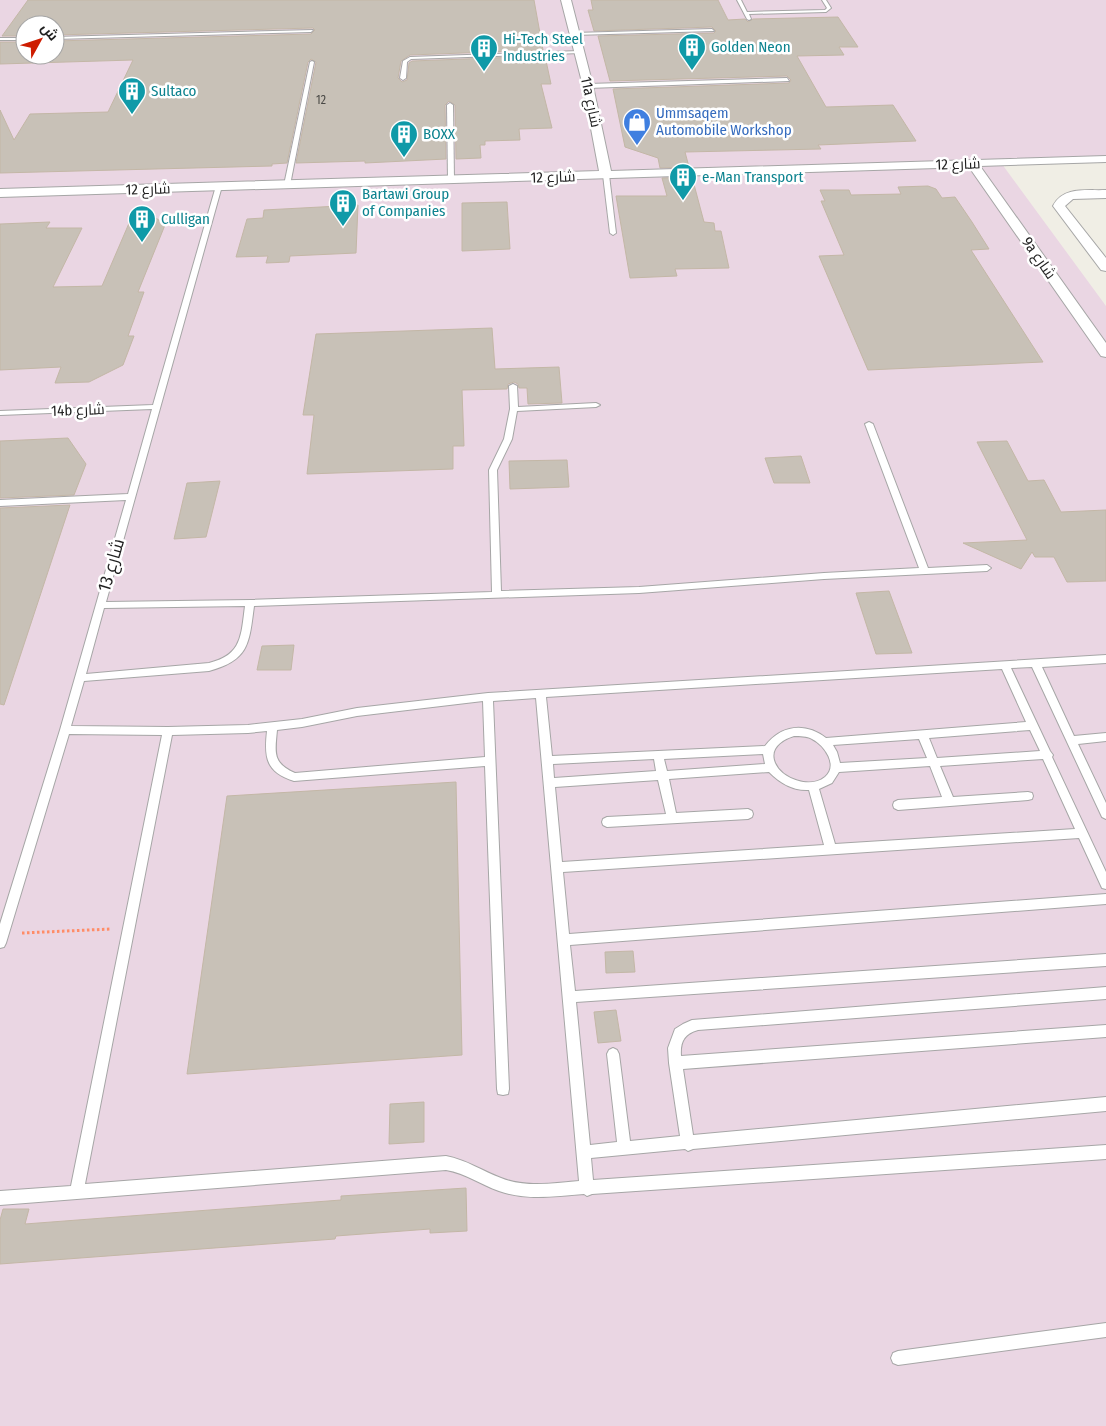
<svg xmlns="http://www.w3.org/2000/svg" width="1106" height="1426" viewBox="0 0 1106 1426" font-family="'Fira Sans Condensed',Cairo,sans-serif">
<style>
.industrial{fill:#ead6e3;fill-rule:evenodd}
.building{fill:#c8c1b7;stroke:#c3b7a6}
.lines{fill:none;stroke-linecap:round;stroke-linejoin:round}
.lane-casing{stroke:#a6a6a6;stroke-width:2}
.street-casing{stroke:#a6a6a6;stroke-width:2}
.path{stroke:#ff8c67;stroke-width:3;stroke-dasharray:2.5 2.5;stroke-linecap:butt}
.lane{fill:#fff;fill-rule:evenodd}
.street{fill:#fff;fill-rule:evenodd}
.labels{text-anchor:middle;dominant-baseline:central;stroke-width:5;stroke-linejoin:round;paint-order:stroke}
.far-number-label{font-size:12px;fill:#494845}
.far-culture-label{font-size:15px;fill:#0d838f;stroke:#fff;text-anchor:start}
.far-street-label{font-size:15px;fill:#1f1f1f;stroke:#fff}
.far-shop-label{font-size:15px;fill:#366cbe;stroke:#fff;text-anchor:start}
.street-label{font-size:18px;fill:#1f1f1f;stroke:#fff}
</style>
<rect width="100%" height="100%" fill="#f0eee5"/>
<path class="industrial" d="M 0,0 L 1106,0 L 1106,157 L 999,160 L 1106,306 L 1106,1426 L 0,1426 ZM 25,25 L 55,25 L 55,55 L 25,55 Z"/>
<g class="building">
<polygon points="28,0 534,0 543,50 410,55 401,61 398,78 402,82 407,80 409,63 412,61 545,56 551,84 541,84 552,128 519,129 520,140 485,141 485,145 480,145 481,158 456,159 455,105 449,101 445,105 446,159 365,163 365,161 296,163 316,62 311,59 308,62 287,163 272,164 272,166 0,173 0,110 14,140 30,114 108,112 133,60 0,64 0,42 25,42 25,55 55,55 55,41 311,34 315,30 313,28 55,35 55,25 25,25 25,36 2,36"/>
<polygon points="591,0 718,0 728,20 745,19 748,22 753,19 838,17 858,47 839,47 844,55 797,56 826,107 893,105 916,141 818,145 821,149 685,152 689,167 660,168 658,158 625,147 613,89 789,83 791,80 787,76 610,81 598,36 714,33 716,31 712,27 594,31 588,10 593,10"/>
<polygon points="692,177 704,222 714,223 715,231 721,231 729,268 675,269 677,276 630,278 616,196 667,196 662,178"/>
<polygon points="928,186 936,189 942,198 955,197 972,222 989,249 971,250 1043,362 868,370 819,256 844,255 821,201 825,201 820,190 849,190 851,195 901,194 898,187"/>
<polygon points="507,202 510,249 462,251 462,203"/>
<polygon points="358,205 356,253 290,256 289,262 266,263 268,256 236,257 247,219 263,218 264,210"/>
<polygon points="133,214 151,214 165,225 138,292 144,292 128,336 134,336 123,365 89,382 55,383 61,367 0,370 0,224 50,222 46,228 82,228 53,287 102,286"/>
<polygon points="492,328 495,369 559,367 562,403 528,404 527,388 519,388 518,384 514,382 508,384 507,389 462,390 464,446 453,446 453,469 307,474 314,415 303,415 316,334"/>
<polygon points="68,438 86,464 74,495 0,498 0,441"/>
<polygon points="1007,441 1028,481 1044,480 1061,512 1106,510 1106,581 1067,582 1054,557 1035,557 1032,552 1021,569 963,543 1027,540 977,442"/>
<polygon points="801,456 810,483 774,483 765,458"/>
<polygon points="567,460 569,487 510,489 509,461"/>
<polygon points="220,481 206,537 174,539 187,483"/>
<polygon points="70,505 4,705 0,704 0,508"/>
<polygon points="889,591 912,653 876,654 856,593"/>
<polygon points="294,645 291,670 257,670 262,646"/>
<polygon points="456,782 462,1055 187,1074 227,796"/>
<polygon points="633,951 635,972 606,973 605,952"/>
<polygon points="616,1010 621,1041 598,1043 594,1012"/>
<polygon points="424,1102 424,1142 389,1144 390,1104"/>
<polygon points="466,1188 467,1231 430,1233 430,1229 336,1236 335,1239 0,1264 0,1220 3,1209 29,1209 25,1224 341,1200 341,1196"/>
</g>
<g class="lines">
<g class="lane-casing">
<g id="lane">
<polygon points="737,0 741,0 747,12 825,10 827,8 822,0 826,0 831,8 826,12 749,14 751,19 749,20 747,19"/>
<polygon points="712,29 714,31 574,35 572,34 574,33"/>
<polygon points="313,30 311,32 55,39 55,37"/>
<rect x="0" y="38" width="25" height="2"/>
<polygon points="579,51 581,53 411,59 407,62 406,78 403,80 400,78 403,61 410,57"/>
<polygon points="312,61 314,62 290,185 287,187 284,185 310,62"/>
<polygon points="787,78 789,81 588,88 585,86 588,84"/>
<polygon points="450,103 453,105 454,180 451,182 448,180 447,105"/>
<polygon points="606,173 609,175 616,233 613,235 610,233 603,175"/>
<path d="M 219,184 L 222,186 L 106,602 L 250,600 L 492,592 L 489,470 L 504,439 L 510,409 L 509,386 L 513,384 L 517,386 L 518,407 L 596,403 L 600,405 L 596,407 L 517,411 L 512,439 L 497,470 L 501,591 L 639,587 L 824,573 L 919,568 L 865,424 L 869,422 L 873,424 L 928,568 L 987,565 L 991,568 L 987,571 L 824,579 L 639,593 L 254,606 C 249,644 249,660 209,671 L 84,681 L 71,726 L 168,727 L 248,725 L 302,719 L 357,708 L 488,693 L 1106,655 L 1106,663 L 1042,667 L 1074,736 L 1106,733 L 1106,741 L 1078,744 L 1106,803 L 1106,819 L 1102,817 L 1032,667 L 1011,668 L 1050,751 L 1053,755 L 1052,757 L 1106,872 L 1106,889 L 1102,888 L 1079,838 L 563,872 L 569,934 L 1106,894 L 1106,904 L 570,945 L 575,991 L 1106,954 L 1106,966 L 576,1002 L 590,1145 L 617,1142 L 607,1054 L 609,1050 L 613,1048 L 617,1050 L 619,1054 L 630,1141 L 680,1136 L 669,1063 L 668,1048 L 675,1029 L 683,1024 L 692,1020 L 1106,987 L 1106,999 L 698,1030 C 684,1034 680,1042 681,1056 L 1106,1025 L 1106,1037 L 683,1069 L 693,1135 L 1106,1097 L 1106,1111 L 693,1149 L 688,1151 L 685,1149 L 591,1158 L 593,1180 L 1106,1145 L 1106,1159 L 592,1194 L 587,1196 L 584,1194 C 555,1196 527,1201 499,1191 C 481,1185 466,1173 446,1170 L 0,1205 L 0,1191 L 71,1186 L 162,735 L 69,734 L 6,943 L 4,947 L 0,948 L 0,924 L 60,730 L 126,500 L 0,506 L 0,500 L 128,494 L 152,409 L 0,415 L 0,411 L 153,405 L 216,186 ZM 245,606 C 241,636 242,655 209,663 L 86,674 L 104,608 ZM 1002,669 L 1026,722 L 826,738 C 805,722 781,725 765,746 L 552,756 L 546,697 ZM 536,698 L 579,1181 C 553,1183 526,1188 501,1178 C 482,1171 467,1160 446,1156 L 85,1184 L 172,735 L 248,733 L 267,731 C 264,758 266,772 294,781 L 485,766 L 497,1089 L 498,1094 L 503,1095 L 508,1094 L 509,1089 L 493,701 ZM 483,701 L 485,757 L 295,773 C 272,763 275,752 277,730 L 302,727 L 357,716 ZM 1030,730 L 1040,751 L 937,758 L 929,738 ZM 794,736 C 800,736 807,736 812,739 C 824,745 839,765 825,777 C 810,789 782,779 775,763 C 769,749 781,740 794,736 ZM 919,739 L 927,758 L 840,763 L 837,752 L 833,745 ZM 763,754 L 765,764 L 667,771 L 664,759 ZM 654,759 L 656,771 L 554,778 L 553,764 ZM 1043,759 L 1075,829 L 835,844 L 819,789 L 832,783 L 839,772 L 930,766 L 942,797 L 898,800 L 894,802 L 893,805 L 894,808 L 898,810 L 1028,800 L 1032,799 L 1033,796 L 1032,793 L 1028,792 L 953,797 L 940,766 ZM 769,772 C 780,783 793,791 809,790 L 824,845 L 562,862 L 555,787 L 658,780 L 666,814 L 607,817 L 603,819 L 602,822 L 603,825 L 607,827 L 748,819 L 752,817 L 753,814 L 752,811 L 748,809 L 676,813 L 669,779 Z"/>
<polygon points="1106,1323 1106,1337 898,1365 893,1363 891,1358 893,1353 898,1351"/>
</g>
</g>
<g class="street-casing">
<g id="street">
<polygon points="561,0 571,0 593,86 611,171 1106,156 1106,162 980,166 1106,343 1106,357 1101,356 969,167 0,197 0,189 599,171 583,86"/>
<path d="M 1106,190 L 1106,198 L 1073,199 L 1065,206 L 1106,258 L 1106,271 L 1101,270 L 1053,206 C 1063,186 1087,191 1106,190 Z"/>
</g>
</g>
<polyline class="path" points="22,933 111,929"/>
<use href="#lane" class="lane"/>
<use href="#street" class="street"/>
</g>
<defs>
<g id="building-pin" transform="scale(1.4375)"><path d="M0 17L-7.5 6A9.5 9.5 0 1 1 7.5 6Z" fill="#0f9aa8" stroke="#fff"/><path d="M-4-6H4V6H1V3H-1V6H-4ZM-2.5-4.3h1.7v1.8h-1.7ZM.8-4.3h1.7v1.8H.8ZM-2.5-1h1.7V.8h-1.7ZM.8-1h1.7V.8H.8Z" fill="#fff"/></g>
<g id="shop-pin" transform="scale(1.4375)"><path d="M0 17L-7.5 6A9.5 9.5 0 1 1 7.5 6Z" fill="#3f7fe0" stroke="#fff"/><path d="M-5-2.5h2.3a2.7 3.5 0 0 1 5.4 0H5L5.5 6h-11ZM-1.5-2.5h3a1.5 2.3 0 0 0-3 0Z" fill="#fff"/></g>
</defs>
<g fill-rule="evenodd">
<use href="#building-pin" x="692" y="47"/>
<use href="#building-pin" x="484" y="48"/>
<use href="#building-pin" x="132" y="91"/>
<use href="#shop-pin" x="637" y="122"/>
<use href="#building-pin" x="404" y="134"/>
<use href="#building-pin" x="683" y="177"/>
<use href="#building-pin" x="343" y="203"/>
<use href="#building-pin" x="142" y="219"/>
</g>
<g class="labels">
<g class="far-number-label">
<text x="321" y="100">12</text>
</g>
<g class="far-culture-label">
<text x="503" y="39">Hi-Tech Steel<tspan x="503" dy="17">Industries</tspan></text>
<text x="711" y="47">Golden Neon</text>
<text x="151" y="91">Sultaco</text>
<text x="423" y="134">BOXX</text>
<text x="702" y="177">e-Man Transport</text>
<text x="362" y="194">Bartawi Group<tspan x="362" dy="17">of Companies</tspan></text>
<text x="161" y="219">Culligan</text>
</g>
<g class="far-street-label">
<text transform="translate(591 102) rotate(78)">11a شارع</text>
<text transform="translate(958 164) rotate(-2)">شارع 12</text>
<text transform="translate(553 177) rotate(-2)">شارع 12</text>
<text transform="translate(148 189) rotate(-2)">شارع 12</text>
<text transform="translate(1039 258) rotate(55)">9a شارع</text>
<text transform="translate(78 410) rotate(-2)">14b شارع</text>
</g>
<g class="far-shop-label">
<text x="656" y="113">Ummsaqem<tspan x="656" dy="17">Automobile Workshop</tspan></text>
</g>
<g class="street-label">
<text transform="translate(111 565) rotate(-74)">شارع 13</text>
</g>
</g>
<g transform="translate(40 40) rotate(50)"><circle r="24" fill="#ffffff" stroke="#a5a5a5"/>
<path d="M0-4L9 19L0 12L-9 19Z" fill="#ce1d00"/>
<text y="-8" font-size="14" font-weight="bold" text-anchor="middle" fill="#1f1f1f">ش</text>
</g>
</svg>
